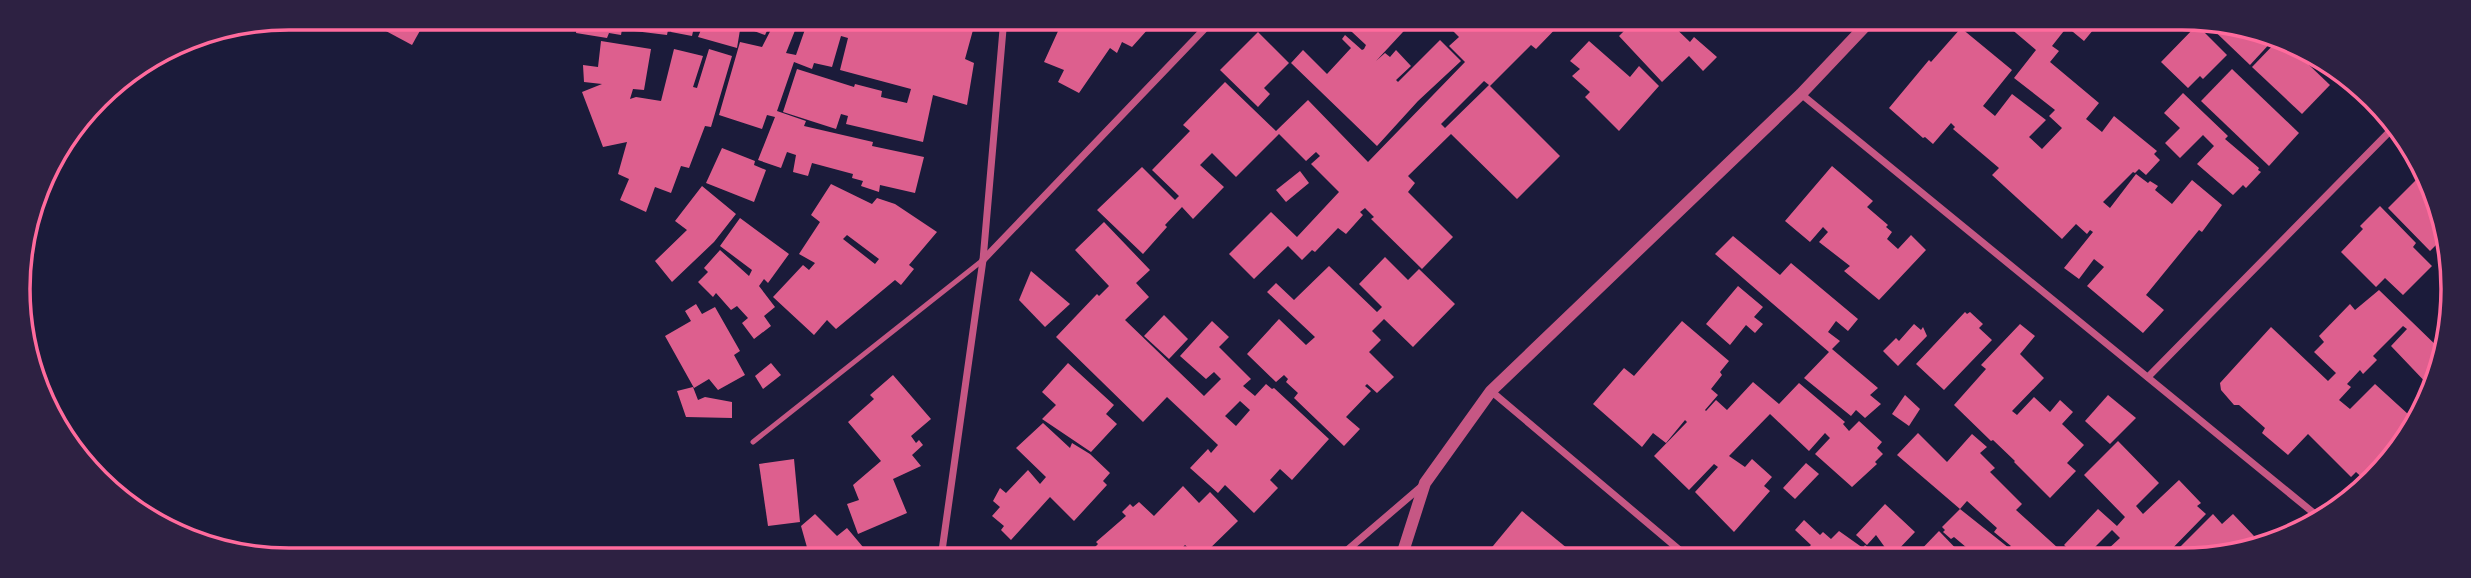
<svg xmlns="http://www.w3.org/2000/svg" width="2471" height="578" viewBox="0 0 2471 578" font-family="'Nunito Sans',sans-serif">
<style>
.building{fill:#dd5f8e;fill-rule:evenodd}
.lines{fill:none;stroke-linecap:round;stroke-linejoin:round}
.service{stroke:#c65784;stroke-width:5}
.minor{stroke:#c65784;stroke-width:7}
.tertiary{stroke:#c65784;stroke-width:12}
.rim{fill:none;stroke:#ff6b9d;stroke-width:3.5}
</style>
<rect width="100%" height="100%" fill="#1b1b3a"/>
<g class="building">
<polygon points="374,18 427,18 412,45 371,23"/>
<polygon points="559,18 616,18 615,23 623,24 621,35 609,33 607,38 576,33 577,25 559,23"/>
<polygon points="628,18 696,18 692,36 671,32 674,25 669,25 667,35 626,30"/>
<polygon points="702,18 738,18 740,30 737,48 698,37 703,25 701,24"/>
<polygon points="738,18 773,18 765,35 741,26"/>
<polygon points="777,18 800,18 786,53 796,55 809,18 930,18 973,30 965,59 974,63 967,105 933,95 923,142 846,124 848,116 841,114 836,129 783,112 797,69 854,87 855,84 882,91 881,97 907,103 911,89 840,70 848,38 841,36 832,67 814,63 812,69 794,62 777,111 806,121 804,126 873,142 872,146 924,157 915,193 880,185 879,192 861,186 863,181 852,178 853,174 812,163 808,176 793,172 796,155 787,152 781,168 758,160 775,117 767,115 762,129 719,115 740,42 762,47"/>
<polygon points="1064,18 1112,19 1157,19 1132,47 1122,42 1117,53 1110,48 1079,93 1058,82 1064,70 1044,62"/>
<polygon points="1338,19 1415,19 1376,61 1385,53 1390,57 1396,50 1411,66 1396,80 1398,82 1440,40 1461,61 1418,101 1377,146 1291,63 1303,50 1327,74 1351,48 1342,39 1345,35 1362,50 1364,49 1366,45"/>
<path d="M 1441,19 L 1565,19 L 1536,49 L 1531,45 L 1490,86 L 1560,156 L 1517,199 L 1451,134 L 1408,176 L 1415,183 L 1408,192 L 1453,237 L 1422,269 L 1371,219 L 1374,217 L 1365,208 L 1360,212 L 1363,215 L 1346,234 L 1338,228 L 1315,252 L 1312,250 L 1302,260 L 1288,246 L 1254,279 L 1229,254 L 1271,212 L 1297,237 L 1339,192 L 1311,164 L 1320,156 L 1316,152 L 1306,161 L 1279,134 L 1236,177 L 1212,153 L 1200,165 L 1224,187 L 1193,219 L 1182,207 L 1165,225 L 1167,227 L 1143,254 L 1097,210 L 1142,167 L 1175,200 L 1179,196 L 1152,170 L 1190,131 L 1183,125 L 1225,82 L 1276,131 L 1308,100 L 1368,162 L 1465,62 L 1449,46 L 1459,37 ZM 1484,81 L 1489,85 L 1445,128 L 1441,124 Z"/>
<polygon points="1623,19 1666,19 1690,42 1694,37 1717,57 1703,71 1689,56 1662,82 1619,36 1629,26"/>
<polygon points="1981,20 2093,20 2098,24 2084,41 2067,27 2052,46 2059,51 2050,62 2099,103 2086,119 2102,132 2114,116 2157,151 2154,154 2160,160 2146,175 2139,169 2135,173 2133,172 2103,202 2110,208 2136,174 2148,183 2150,181 2158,186 2155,190 2172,204 2192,180 2222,205 2202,232 2199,230 2146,295 2164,310 2143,333 2087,286 2104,267 2094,259 2079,279 2064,268 2093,232 2090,230 2087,234 2076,224 2062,239 1992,175 1999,168 1953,129 1955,127 1951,123 1933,144 1925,137 1923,138 1889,108 1929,60 1931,62 1961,28 2012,70 1983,106 1995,116 2012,94 2046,120 2029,137 2042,149 2062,128 2049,116 2055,110 2014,78 2036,50 2003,22 1995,31"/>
<polygon points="2203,20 2218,20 2274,39 2250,65"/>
<polygon points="2197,25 2227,55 2203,79 2200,76 2188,88 2161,62"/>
<polygon points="1258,32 1289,63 1264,88 1270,94 1258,107 1220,70"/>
<polygon points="2278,40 2287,44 2330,85 2302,114 2252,67"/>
<polygon points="601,41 651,49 644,90 633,89 630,99 636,97 661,101 674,49 703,56 693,87 697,88 709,49 732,56 711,127 705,126 689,168 681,166 671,193 655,187 646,212 620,200 629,179 618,174 627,142 603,147 582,92 602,84 584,82 583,65 598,67"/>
<polygon points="1589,41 1630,77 1639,66 1659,86 1619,131 1585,97 1590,92 1572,76 1580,69 1570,61"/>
<polygon points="2232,69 2299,133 2269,166 2201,101"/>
<polygon points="2183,93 2228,136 2225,139 2259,168 2258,170 2261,172 2246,188 2243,185 2233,195 2197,164 2214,146 2203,135 2180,158 2165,143 2180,128 2164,113"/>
<polygon points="722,148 755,161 754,165 766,170 754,202 706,183"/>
<polygon points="1832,166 1873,201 1867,207 1888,225 1886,227 1892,232 1887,239 1898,249 1911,235 1926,250 1879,300 1844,271 1850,266 1819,242 1828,232 1823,227 1810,242 1785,221"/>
<polygon points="1300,171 1309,183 1286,202 1276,190"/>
<polygon points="2419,177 2428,187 2444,219 2446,249 2439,242 2430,251 2388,208"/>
<path d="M 831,184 L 872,204 L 877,198 L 895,204 L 937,232 L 909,265 L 914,269 L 901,285 L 895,280 L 836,329 L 827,320 L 814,335 L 773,297 L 803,265 L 809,270 L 815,263 L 799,254 L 820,222 L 811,215 ZM 847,235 L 879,259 L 875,264 L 843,239 Z"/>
<polygon points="702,186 736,214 714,242 672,282 655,261 687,230 675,221"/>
<polygon points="2380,206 2416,243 2413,247 2432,266 2403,295 2385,278 2376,287 2341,252 2363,229 2360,226"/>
<polygon points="740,218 789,254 768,283 764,279 759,286 775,307 764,316 771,326 754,339 742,323 748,318 737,306 731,310 716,293 713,297 698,282 708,272 704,268 720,250 749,276 752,270 720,246"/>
<path d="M 1104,222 L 1150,270 L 1136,283 L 1149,297 L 1125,320 L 1204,396 L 1221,379 L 1214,372 L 1206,379 L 1180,356 L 1212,321 L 1229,337 L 1219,347 L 1251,379 L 1243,386 L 1255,396 L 1266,384 L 1272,389 L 1274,388 L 1329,439 L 1292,480 L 1280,469 L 1270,480 L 1278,488 L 1254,513 L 1225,485 L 1218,493 L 1190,468 L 1208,449 L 1211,453 L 1218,445 L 1167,397 L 1143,422 L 1056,337 L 1097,294 L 1099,296 L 1109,286 L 1075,250 ZM 1240,401 L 1250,410 L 1236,426 L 1225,416 Z"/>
<polygon points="1733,236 1780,275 1791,263 1858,319 1848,331 1836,321 1828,332 1840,341 1832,349 1878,388 1870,395 1881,404 1865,418 1856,410 1851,416 1804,378 1829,352 1715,254"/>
<polygon points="1385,257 1408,280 1419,269 1455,304 1413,347 1384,319 1372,331 1381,340 1369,352 1394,377 1377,393 1367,384 1365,386 1371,391 1346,417 1360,429 1344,446 1294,398 1298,393 1286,382 1288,379 1284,375 1276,382 1247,354 1279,319 1306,345 1315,337 1267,292 1276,283 1294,300 1329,266 1377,312 1382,307 1359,284"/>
<polygon points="1031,271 1070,304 1045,327 1019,300"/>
<polygon points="1738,286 1763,307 1754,317 1763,324 1755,333 1746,325 1730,345 1706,324"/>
<polygon points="2379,290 2443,352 2432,389 2391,346 2407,329 2403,326 2373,356 2377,360 2363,374 2360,370 2347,384 2351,387 2339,400 2350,409 2375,384 2409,415 2431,392 2425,409 2369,484 2356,472 2351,477 2308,434 2288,455 2262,433 2265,428 2239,405 2234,405 2221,390 2220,383 2271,327 2328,381 2336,373 2314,352 2324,342 2319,336 2350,304 2355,310"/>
<polygon points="696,304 702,314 715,307 740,351 734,355 745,375 718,390 709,379 694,388 665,336 691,321 685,311"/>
<polygon points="1965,312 1967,314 1970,312 1983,324 1979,328 1992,340 1944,390 1916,364"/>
<polygon points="1164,315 1188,339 1169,359 1144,336"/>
<polygon points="1682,321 1729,361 1720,372 1722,375 1711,389 1718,395 1705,410 1706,411 1716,400 1727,410 1753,382 1779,404 1799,383 1845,422 1843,424 1849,431 1859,421 1882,442 1877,448 1883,454 1875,462 1877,464 1852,487 1815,454 1830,438 1825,433 1809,451 1770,414 1729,456 1745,467 1752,459 1772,477 1764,486 1770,491 1734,532 1695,492 1718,467 1714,464 1689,490 1654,456 1687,422 1685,420 1666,443 1653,433 1642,447 1593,404 1624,368 1634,376"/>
<polygon points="1914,324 1921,330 1923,327 1927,336 1898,366 1883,351 1896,338 1899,341"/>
<polygon points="2020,324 2035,336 2020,354 2044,378 2012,411 2017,415 2034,397 2050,412 2060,400 2073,412 2062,424 2084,445 2067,463 2076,471 2050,498 2014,462 2015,461 1993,440 1991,441 1954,405 1986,369 1981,365"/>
<polygon points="771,363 781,375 763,389 755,376"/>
<polygon points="1068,363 1114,405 1106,414 1117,424 1091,452 1042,419 1056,405 1042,392"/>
<polygon points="893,375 931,419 911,436 916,443 919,440 923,445 912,455 921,466 893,479 907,513 858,534 847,504 859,500 853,485 881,461 848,422 874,399 870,395"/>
<polygon points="693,387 698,400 705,397 732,402 732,418 686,417 677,391"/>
<polygon points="1905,395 1920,409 1909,426 1892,414"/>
<polygon points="2108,395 2136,418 2110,444 2085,421"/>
<polygon points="1043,423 1070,448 1072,443 1090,454 1110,473 1103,481 1107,485 1074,521 1050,497 1011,540 1001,530 1004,526 992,516 1000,507 993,501 1000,488 1006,493 1028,470 1040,484 1046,477 1016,448"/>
<polygon points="1918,433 1947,462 1972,434 1987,447 1980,453 1995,468 1990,472 2022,504 2016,510 2069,558 1979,558 1954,537 1951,539 1943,532 1945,530 1942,527 1960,509 2009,548 2011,546 1994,532 1997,528 1967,501 1960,509 1897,455"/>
<polygon points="2118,441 2159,483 2136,506 2143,514 2179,480 2201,503 2197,506 2206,514 2163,558 2115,558 2107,550 2120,538 2112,530 2086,556 2089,558 2079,558 2064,545 2098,509 2117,526 2125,517 2084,475"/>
<polygon points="794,459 800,522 768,526 759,464"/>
<polygon points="1806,463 1819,474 1795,499 1783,488"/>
<polygon points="1183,486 1199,503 1210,492 1238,521 1200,558 1185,545 1172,558 1120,558 1123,555 1119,552 1113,558 1084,558 1098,544 1096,542 1126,516 1122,512 1130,504 1133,507 1139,502 1154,516"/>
<polygon points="1885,504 1915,532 1895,553 1892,550 1889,553 1876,535 1867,545 1856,535"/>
<polygon points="1522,511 1579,558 1483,558"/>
<polygon points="815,514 837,536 847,528 868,553 861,558 810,558 801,526"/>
<polygon points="2213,514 2222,524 2233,514 2254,536 2250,540 2253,543 2247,549 2217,558 2169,558"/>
<polygon points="1804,520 1820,535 1823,532 1831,539 1839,531 1863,548 1865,545 1879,558 1798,558 1811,545 1795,530"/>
<polygon points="1939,531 1965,558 1913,558"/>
</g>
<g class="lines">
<polyline class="service" points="753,442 983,260"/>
<g class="minor">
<polyline points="1801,94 2321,519"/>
<polyline points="983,260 1214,19"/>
<polyline points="2148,377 2397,124"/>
<polyline points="1491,391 1689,558"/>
<polyline points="941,558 983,260 1004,18"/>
<polyline points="1338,558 1422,486"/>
</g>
<polyline class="tertiary" points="1401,558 1425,483 1491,391 1801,94 1872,19"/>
</g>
<path d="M0 0H2471V578H0ZM289 30H2182A259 259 0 0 1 2441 289V289A259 259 0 0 1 2182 548H289A259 259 0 0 1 30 289V289A259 259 0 0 1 289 30Z" fill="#2d2142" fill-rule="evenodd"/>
<path class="rim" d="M289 30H2182A259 259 0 0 1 2441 289V289A259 259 0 0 1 2182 548H289A259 259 0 0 1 30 289V289A259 259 0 0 1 289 30Z"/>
</svg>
